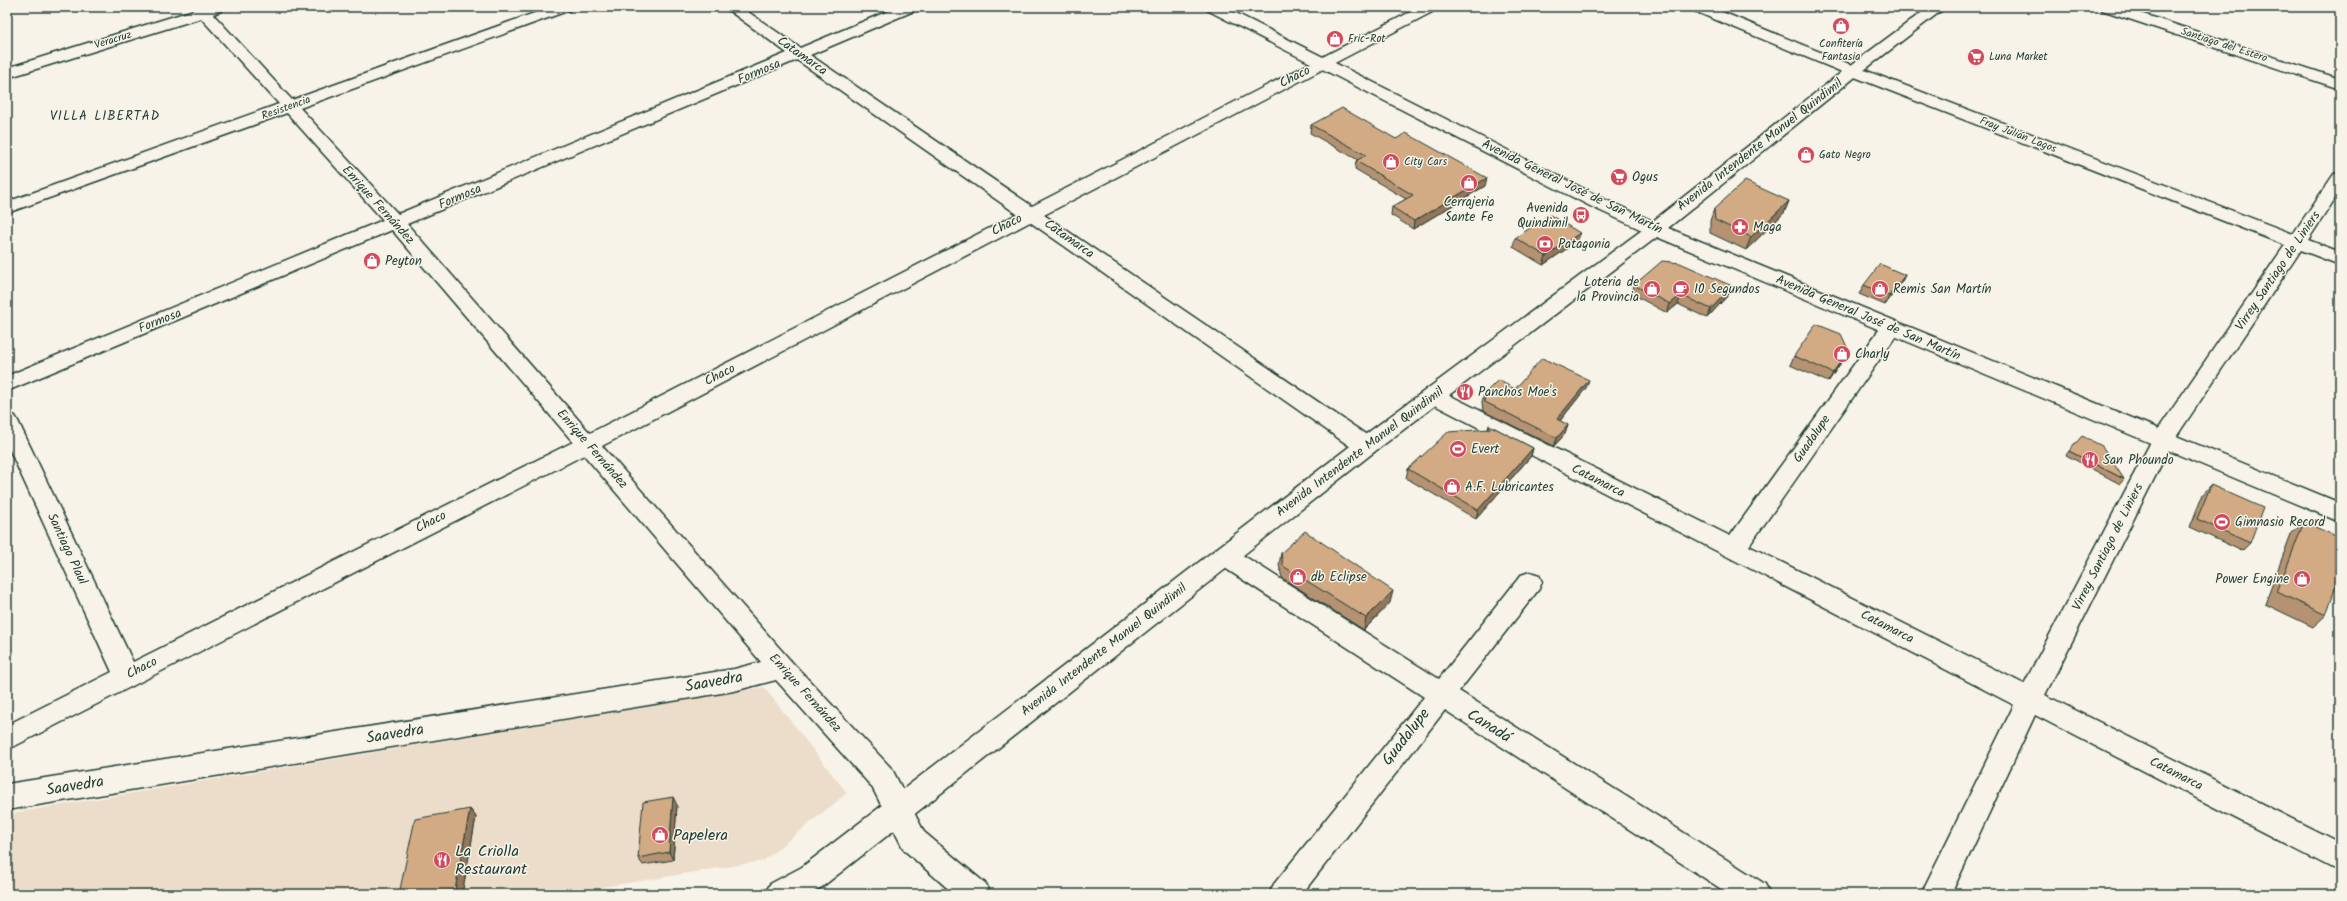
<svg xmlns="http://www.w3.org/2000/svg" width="2347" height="901" viewBox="0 0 2347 901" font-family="Kalam,sans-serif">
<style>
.built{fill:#ecddca}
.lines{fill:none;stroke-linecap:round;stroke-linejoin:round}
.street-casing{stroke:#1f3d34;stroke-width:3}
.secondary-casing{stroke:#1f3d34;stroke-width:3}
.street{fill:#f7f3e8;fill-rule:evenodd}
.secondary{fill:#f7f3e8;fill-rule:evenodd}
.wall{fill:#b59272;stroke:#1f3d34}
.shaded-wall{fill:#93775c;stroke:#1f3d34}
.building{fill:#d2aa84;stroke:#1f3d34}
.labels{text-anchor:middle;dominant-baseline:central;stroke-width:3;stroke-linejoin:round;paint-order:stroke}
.far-poi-label{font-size:11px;fill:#1f3d34;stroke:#f7f3e8;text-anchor:start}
.far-street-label{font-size:11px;fill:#1f3d34;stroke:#f7f3e8}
.street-label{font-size:13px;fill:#1f3d34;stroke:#f7f3e8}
.far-quarter-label{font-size:13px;letter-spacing:1px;fill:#1f3d34;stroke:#f7f3e8}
.poi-label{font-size:13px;fill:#1f3d34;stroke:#f7f3e8;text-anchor:start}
.near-street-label{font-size:16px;fill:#1f3d34;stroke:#f7f3e8}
.near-poi-label{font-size:16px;fill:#1f3d34;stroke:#f7f3e8;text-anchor:start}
</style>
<rect width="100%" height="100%" fill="#f7f3e8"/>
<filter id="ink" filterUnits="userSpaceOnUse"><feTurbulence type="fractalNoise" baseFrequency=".025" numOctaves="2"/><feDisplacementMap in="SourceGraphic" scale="8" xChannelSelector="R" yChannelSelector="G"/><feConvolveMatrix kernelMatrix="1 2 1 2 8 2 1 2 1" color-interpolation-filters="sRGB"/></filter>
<g filter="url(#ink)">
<polygon class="built" points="764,687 847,793 763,861 560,894 7,894 7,814"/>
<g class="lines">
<g class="street-casing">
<g id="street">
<path d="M 192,7 L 223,7 L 221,11 L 213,14 L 292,100 L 551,7 L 572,7 L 570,10 L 300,108 L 398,214 L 787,53 L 724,7 L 741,7 L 800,48 L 898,7 L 918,7 L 916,10 L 810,55 L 1032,206 L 1420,7 L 1438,7 L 1436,10 L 1044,215 L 1374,440 L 1377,446 L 1374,452 L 1366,454 L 1358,452 L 1030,222 L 602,446 L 790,660 L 892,769 L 924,832 L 986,884 L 991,894 L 954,894 L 904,850 L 872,787 L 776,680 L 734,691 L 7,810 L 7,784 L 734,669 L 761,662 L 584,455 L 7,750 L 7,725 L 112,672 L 7,444 L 7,413 L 15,416 L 18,421 L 133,662 L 573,442 L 392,230 L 7,391 L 7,376 L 383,220 L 287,113 L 7,213 L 7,202 L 279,104 L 201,18 L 7,78 L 7,68 L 194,10 ZM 797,60 L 1017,214 L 590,433 L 407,224 Z"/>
<polygon points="1690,7 1710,7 1859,68 2293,234 2334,174 2340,173 2340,191 2308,240 2340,252 2340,265 2301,250 2172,443 2045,695 2340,843 2340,872 2035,715 1951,894 1921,894 2014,705 1427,401 1423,396 1427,391 1434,389 1441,391 1730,536 1884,323 1891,321 1898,323 1901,328 1898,333 1749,546 2024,684 2155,434 2285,245 1847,74 1692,10"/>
<polygon points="2100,7 2122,7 2340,79 2340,89 2102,10"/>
<polygon points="1225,547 1233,549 1439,679 1521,575 1530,572 1539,575 1542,582 1539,589 1459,691 1765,884 1770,894 1729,894 1445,710 1302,894 1269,894 1274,884 1424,697 1217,563 1213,556 1217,549"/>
</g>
</g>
<g class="secondary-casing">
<polygon id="secondary" points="1205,7 1224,7 1604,199 1653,221 1847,68 1929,7 1946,7 1859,74 1668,228 2340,503 2340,522 1657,237 1374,452 822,887 809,894 765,894 770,884 802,867 1358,440 1642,230 1592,207 1207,10"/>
</g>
<use href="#street" class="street"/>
<use href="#secondary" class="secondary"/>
</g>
<g class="wall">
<polygon points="1311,125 1396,139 1485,186 1413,229 1391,215 1392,207 1406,199 1355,169 1356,161 1358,160 1310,133"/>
<polygon points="1789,201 1784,213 1746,250 1710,233 1710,221 1714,209"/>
<polygon points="1515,238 1578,241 1543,265 1513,247"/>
<polygon points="1905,275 1901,283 1885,305 1859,294 1864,285"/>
<polygon points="1634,285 1729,294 1707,318 1678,304 1667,313 1632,294"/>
<polygon points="1848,349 1844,358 1828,382 1790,365 1794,356"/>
<polygon points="1586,388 1560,421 1568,425 1565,434 1554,446 1483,411 1482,402 1484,394 1515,389"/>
<polygon points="1489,425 1533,448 1531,456 1476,519 1406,478 1408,469 1488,429"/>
<polygon points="2069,451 2124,479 2120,484 2066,455"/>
<polygon points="2211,485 2250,543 2242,551 2190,527 2203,494"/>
<polygon points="2304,522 2326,615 2313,627 2265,604 2291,534"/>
<polygon points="1281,553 1390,603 1364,630 1282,578 1279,565"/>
<polygon points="677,805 673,860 643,865 638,858"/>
<polygon points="470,809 476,817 462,894 399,894"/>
</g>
<g class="shaded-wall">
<polygon points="1487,178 1485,186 1413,229 1414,221"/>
<polygon points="1789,201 1784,213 1746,250 1751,237"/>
<polygon points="1580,233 1578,241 1543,265 1546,256"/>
<polygon points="1905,275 1901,283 1885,305 1889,296"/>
<polygon points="1732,286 1729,294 1707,318 1711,309"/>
<polygon points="1681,295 1678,304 1667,313 1670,304"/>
<polygon points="1848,349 1844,358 1828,382 1833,373"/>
<polygon points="1589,380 1586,388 1554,428 1557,419"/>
<polygon points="1568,425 1565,434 1554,446 1557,438"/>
<polygon points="1533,448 1531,456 1476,519 1478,510"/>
<polygon points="1393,591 1390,603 1364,630 1366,618"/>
<polygon points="673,797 677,805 673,860 669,852"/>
<polygon points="470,809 476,817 462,894 458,894 455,890"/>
</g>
<g class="building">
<polygon points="1342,108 1396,139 1406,133 1487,178 1414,221 1392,207 1413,195 1356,161 1366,155 1311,125"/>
<polygon points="1745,181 1789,201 1751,237 1715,220 1714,209"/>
<polygon points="1550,215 1580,233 1546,256 1515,238"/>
<polygon points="1662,261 1680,263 1732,286 1711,309 1681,295 1670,304 1634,285"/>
<polygon points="1880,264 1905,275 1889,296 1864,285"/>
<polygon points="1816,324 1841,334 1848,349 1833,373 1794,356"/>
<polygon points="1542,358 1589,380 1557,419 1568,425 1557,438 1485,402 1484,394 1498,380 1515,389"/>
<polygon points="1489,425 1533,448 1478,510 1408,469 1448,432 1490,429"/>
<polygon points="2082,436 2102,446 2124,479 2069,451"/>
<polygon points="2211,485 2263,508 2250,543 2197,519"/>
<polygon points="2304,522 2340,538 2340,574 2326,615 2277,592"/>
<polygon points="1305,531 1393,591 1366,618 1283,566 1281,553"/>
<polygon points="673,797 669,852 638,858 643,802"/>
<polygon points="470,809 455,890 434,894 399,894 415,819"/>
</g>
</g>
<defs>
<g id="shop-disc" transform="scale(0.9)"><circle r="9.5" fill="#d1495b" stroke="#f7f3e8"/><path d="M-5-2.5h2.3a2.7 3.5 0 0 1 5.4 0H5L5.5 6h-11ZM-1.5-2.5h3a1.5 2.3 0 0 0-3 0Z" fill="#fff"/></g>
<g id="supermarket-disc" transform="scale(0.9)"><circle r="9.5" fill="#d1495b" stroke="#f7f3e8"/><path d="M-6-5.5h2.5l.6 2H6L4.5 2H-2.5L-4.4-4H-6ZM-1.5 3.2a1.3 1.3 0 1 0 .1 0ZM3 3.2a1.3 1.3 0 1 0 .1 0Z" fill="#fff"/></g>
<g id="bus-disc" transform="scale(0.9)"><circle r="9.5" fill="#d1495b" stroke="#f7f3e8"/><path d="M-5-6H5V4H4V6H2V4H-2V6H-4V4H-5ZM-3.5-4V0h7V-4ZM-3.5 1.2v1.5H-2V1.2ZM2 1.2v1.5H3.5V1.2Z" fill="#fff"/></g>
<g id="pharmacy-disc" transform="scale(0.9)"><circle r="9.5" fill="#d1495b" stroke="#f7f3e8"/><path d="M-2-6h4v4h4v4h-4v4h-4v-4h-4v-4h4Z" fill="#fff"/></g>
<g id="bank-disc" transform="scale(0.9)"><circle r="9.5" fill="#d1495b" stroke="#f7f3e8"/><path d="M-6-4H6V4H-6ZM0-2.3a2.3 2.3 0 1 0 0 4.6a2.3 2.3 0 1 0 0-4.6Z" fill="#fff"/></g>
<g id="cafe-disc" transform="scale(0.9)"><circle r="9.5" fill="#d1495b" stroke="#f7f3e8"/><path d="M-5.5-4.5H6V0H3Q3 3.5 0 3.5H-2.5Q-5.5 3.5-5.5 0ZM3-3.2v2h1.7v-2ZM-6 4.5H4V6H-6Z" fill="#fff"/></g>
<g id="restaurant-disc" transform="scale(0.9)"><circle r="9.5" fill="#d1495b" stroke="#f7f3e8"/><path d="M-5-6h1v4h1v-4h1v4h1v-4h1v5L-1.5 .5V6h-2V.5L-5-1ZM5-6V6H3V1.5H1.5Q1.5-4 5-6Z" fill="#fff"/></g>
<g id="stadium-disc" transform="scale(0.9)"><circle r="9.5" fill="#d1495b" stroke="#f7f3e8"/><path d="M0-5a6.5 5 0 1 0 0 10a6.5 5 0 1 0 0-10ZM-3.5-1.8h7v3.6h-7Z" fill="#fff"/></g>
</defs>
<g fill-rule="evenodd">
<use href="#shop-disc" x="1841" y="26"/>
<use href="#shop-disc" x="1335" y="39"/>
<use href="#supermarket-disc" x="1976" y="57"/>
<use href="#shop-disc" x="1806" y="155"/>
<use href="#shop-disc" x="1391" y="162"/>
<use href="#supermarket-disc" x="1619" y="177"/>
<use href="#shop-disc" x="1469" y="183"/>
<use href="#bus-disc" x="1581" y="215"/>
<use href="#pharmacy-disc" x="1740" y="227"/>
<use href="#bank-disc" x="1545" y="244"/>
<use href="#shop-disc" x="372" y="261"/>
<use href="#shop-disc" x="1652" y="289"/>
<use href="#cafe-disc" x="1681" y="289"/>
<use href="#shop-disc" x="1880" y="289"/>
<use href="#shop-disc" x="1842" y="354"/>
<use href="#restaurant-disc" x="1465" y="392"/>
<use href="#stadium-disc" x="1458" y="449"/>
<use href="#restaurant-disc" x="2090" y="460"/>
<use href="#shop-disc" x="1452" y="487"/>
<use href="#stadium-disc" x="2222" y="522"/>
<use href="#shop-disc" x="1298" y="577"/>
<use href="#shop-disc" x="2302" y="579"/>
<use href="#shop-disc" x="660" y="835"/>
<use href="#restaurant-disc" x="442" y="860"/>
</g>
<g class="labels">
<g class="far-poi-label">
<text x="1348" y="39">Fric-Rot</text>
<text x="1841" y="44" text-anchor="middle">Confitería<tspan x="1841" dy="13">Fantasia</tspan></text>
<text x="1989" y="57">Luna Market</text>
<text x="1819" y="155">Gato Negro</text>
<text x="1404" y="162">City Cars</text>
</g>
<g class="far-street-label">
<text transform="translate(113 40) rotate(-17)">Veracruz</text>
<text transform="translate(2224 45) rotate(18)">Santiago del Estero</text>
<text transform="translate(286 108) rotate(-20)">Resistencia</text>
<text transform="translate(2018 135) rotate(21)">Fray Julián Lagos</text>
</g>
<g class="street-label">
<text transform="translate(802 56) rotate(35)">Catamarca</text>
<text transform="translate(759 72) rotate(-23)">Formosa</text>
<text transform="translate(1295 77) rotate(-27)">Chaco</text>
<text transform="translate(1760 145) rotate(-38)">Avenida Intendente Manuel Quindimil</text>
<text transform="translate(1572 187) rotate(26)">Avenida General José de San Martín</text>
<text transform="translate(460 197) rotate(-23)">Formosa</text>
<text transform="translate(378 205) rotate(48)">Enrique Fernández</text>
<text transform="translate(1007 225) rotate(-27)">Chaco</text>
<text transform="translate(1069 239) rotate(35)">Catamarca</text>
<text transform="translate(2278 271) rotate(-56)">Virrey Santiago de Liniers</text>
<text transform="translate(1868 318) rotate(23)">Avenida General José de San Martín</text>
<text transform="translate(160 321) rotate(-22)">Formosa</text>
<text transform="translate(720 375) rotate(-27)">Chaco</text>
<text transform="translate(1812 439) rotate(-55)">Guadalupe</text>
<text transform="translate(592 449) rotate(49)">Enrique Fernández</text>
<text transform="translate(1360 452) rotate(-37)">Avenida Intendente Manuel Quindimil</text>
<text transform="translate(1598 481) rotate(27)">Catamarca</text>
<text transform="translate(431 522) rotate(-27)">Chaco</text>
<text transform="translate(2108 547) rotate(-63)">Virrey Santiago de Liniers</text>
<text transform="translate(67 549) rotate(65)">Santiago Plaul</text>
<text transform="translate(1887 627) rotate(27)">Catamarca</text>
<text transform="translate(1104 650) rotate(-38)">Avenida Intendente Manuel Quindimil</text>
<text transform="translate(142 668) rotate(-27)">Chaco</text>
<text transform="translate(805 693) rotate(48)">Enrique Fernández</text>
<text transform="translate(2176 774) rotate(27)">Catamarca</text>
</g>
<g class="far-quarter-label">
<text x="105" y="116">VILLA LIBERTAD</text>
</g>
<g class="poi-label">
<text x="1632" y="177">Ogus</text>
<text x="1469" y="202" text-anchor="middle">Cerrajeria<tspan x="1469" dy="15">Sante Fe</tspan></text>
<text x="1568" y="208" text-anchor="end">Avenida<tspan x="1568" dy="15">Quindimil</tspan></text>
<text x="1753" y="227">Maga</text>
<text x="1558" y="244">Patagonia</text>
<text x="385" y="261">Peyton</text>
<text x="1639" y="282" text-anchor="end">Loteria de<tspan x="1639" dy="15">la Provincia</tspan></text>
<text x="1694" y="289">10 Segundos</text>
<text x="1893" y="289">Remis San Martín</text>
<text x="1855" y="354">Charly</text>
<text x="1478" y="392">Panchos Moe's</text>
<text x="1471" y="449">Evert</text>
<text x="2103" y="460">San Phoundo</text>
<text x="1465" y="487">A.F. Lubricantes</text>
<text x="2235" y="522">Gimnasio Record</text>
<text x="1311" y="577">db Eclipse</text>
<text x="2289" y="579" text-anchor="end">Power Engine</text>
</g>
<g class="near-street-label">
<text transform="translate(714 682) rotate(-10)">Saavedra</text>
<text transform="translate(1489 726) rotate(32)">Canadá</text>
<text transform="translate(395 734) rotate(-9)">Saavedra</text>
<text transform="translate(1406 737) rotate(-52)">Guadalupe</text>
<text transform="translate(75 786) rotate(-9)">Saavedra</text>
</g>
<g class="near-poi-label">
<text x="673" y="835">Papelera</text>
<text x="455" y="851">La Criolla<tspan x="455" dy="18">Restaurant</tspan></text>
</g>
</g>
<rect width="2347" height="901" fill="none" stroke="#f7f3e8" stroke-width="24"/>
<rect x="12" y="12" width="2323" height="877" fill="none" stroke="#1f3d34" stroke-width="1.5" filter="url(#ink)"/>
</svg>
